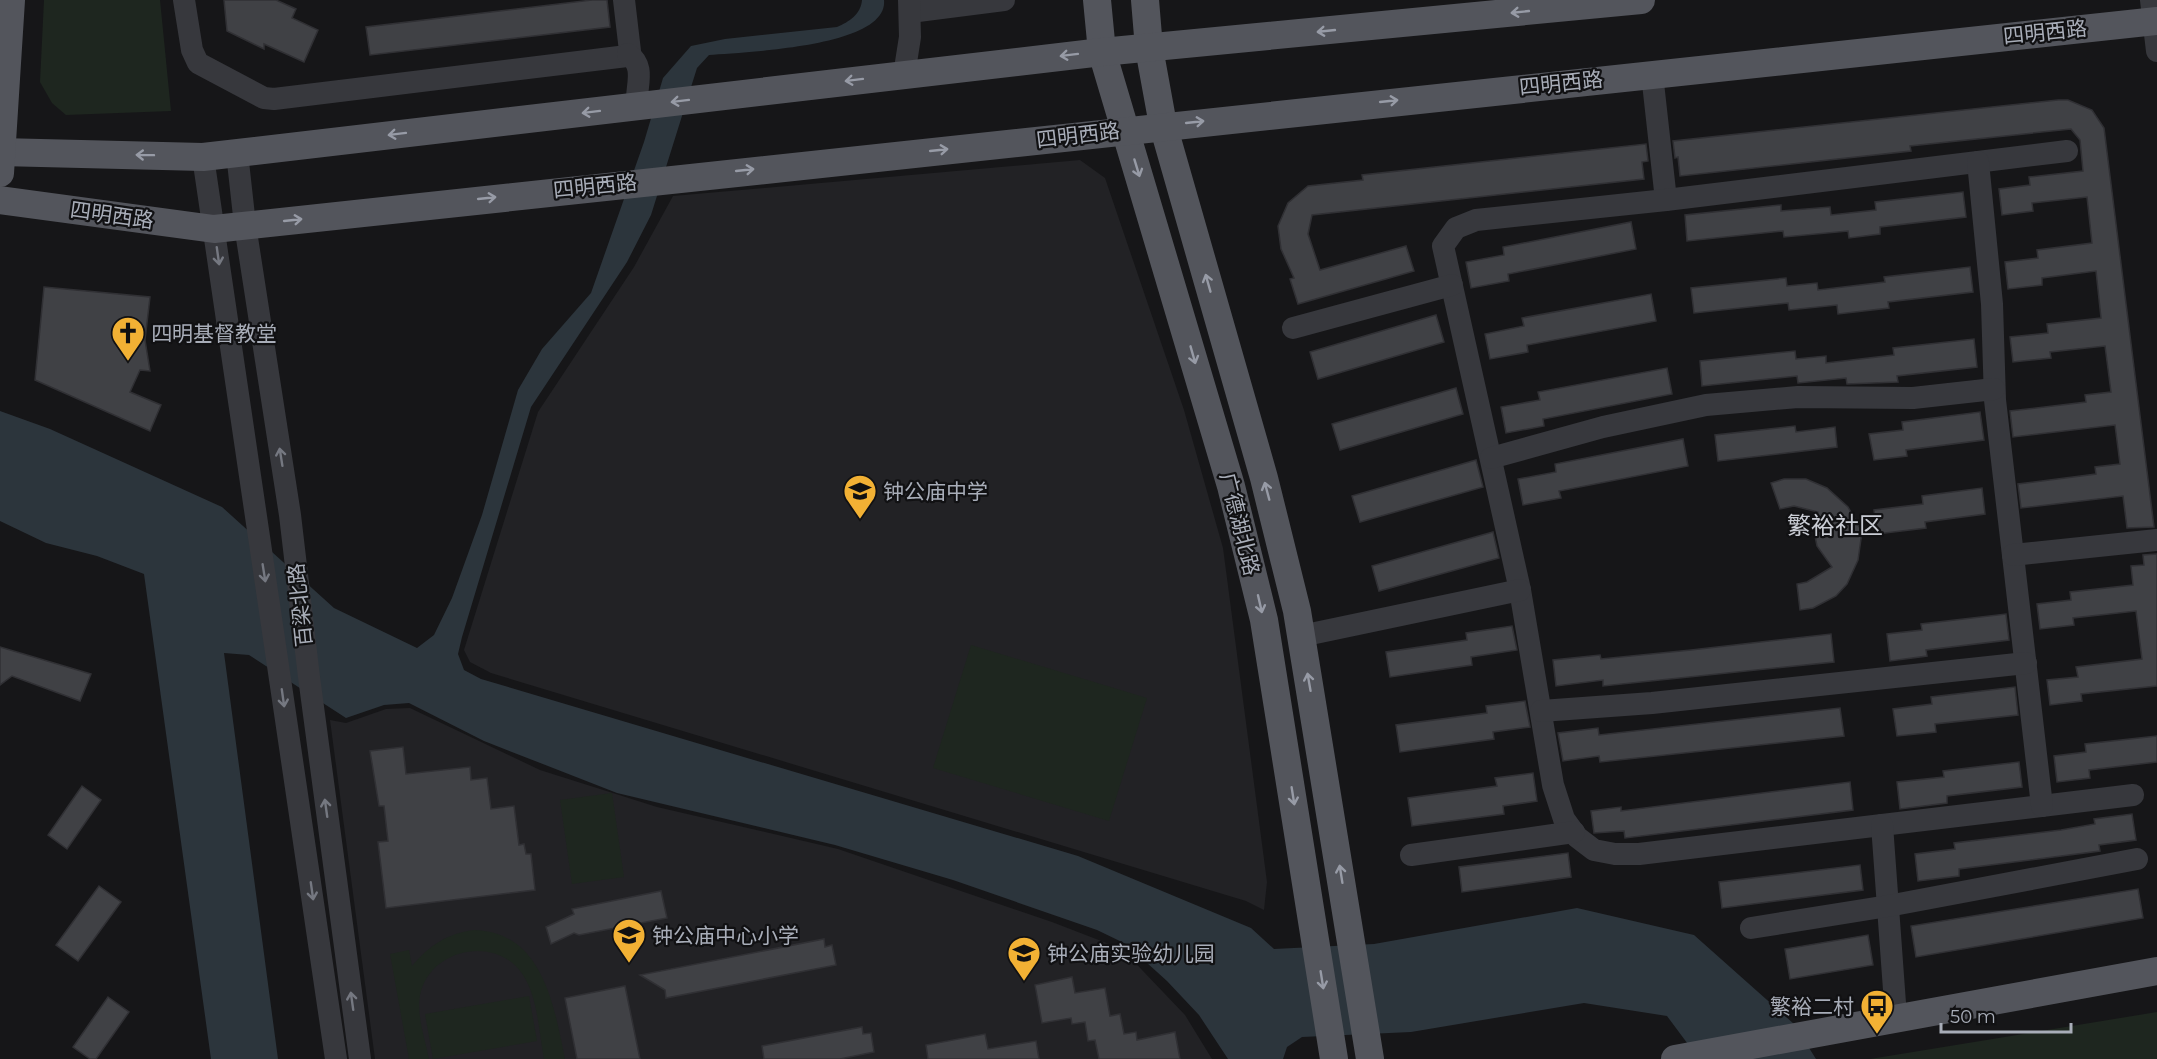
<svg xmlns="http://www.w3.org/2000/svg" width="2157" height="1059" viewBox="0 0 2157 1059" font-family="Montserrat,'Noto Sans SC',sans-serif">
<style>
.built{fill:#222225}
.green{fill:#1e261f}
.water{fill:#2c353c}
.building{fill:#404145;stroke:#303034;stroke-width:1.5}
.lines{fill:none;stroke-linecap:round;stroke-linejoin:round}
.minor{stroke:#37383d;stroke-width:22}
.major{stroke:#53555c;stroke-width:28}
.oneway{stroke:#979ba6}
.oneway2{stroke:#757881}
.labels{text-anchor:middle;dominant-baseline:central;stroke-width:4.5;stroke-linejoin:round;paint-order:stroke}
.street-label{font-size:21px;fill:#a8adb8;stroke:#111113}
.poi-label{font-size:21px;fill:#a8adb8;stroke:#111113;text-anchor:start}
.quarter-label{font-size:24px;fill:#c9ccd4;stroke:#111113}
</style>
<rect width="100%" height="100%" fill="#161618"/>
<g class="built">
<polygon points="1080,160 1105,178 1184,410 1223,548 1267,882 1264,910 1246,901 491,673 470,662 464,650 538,412 634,267 673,196"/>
<polygon points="410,708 540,770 657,807 838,849 1052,922 1122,949 1185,1015 1212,1059 375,1059 330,720 346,723 386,709"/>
</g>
<g class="green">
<polygon points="44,0 160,0 171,111 66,115 52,103 40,82"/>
<polygon points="971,645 1147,698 1109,821 933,768"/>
<polygon points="612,793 624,877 572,884 560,800"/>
<path d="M 474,930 C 543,932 554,1006 565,1059 L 544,1059 C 539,1033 538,998 523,975 C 498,936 434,947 421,991 C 415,1011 425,1039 429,1059 L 409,1059 L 390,954 L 409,950 L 412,966 C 430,945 446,934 474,930 Z"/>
<polygon points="529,996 537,1041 433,1059 425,1014"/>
<polygon points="2157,1012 2157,1059 1870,1059"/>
</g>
<path class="water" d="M 862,0 L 884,0 C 889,48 742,52 709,55 L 697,68 L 651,215 L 627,262 L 531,407 L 462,637 L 458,654 L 464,670 L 481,679 L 1078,856 L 1251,928 L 1274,949 L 1374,944 L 1577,908 L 1694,935 L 1794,1024 L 1816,1059 L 1699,1059 L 1667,1016 L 1584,1003 L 1411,1032 L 1302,1037 L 1287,1047 L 1283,1059 L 1228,1059 L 1199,1015 L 1167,981 L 1126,944 L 1097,930 L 953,880 L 835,845 L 617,793 L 484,741 L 409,703 L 384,705 L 346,718 L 249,655 L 224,653 L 278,1059 L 211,1059 L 144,574 L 97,556 L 46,543 L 0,521 L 0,411 L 50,429 L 222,507 L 334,608 L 417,648 L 434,635 L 452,598 L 482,515 L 518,390 L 542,349 L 591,293 L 644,142 L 663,78 L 691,46 L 725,39 L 837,27 C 849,22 861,14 862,0 Z"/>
<g class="building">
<polygon points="224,0 276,0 296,9 292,18 318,30 304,62 264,44 264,49 227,31"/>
<polygon points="592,0 607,0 610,27 370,55 366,27"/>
<polygon points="2058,100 2068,100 2092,110 2104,128 2154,527 2127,528 2123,496 2021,508 2018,484 2096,474 2095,467 2120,464 2115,425 2013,437 2010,411 2086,402 2085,395 2111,392 2105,346 2050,352 2051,358 2013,362 2010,337 2048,333 2047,324 2101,318 2096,271 2042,278 2042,285 2008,289 2005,262 2038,258 2037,250 2092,243 2087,197 2032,203 2033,211 2002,215 1999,189 2030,185 2029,177 2083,171 2080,140 2071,129 1910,146 1911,151 1680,176 1678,157 1675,158 1673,141"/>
<polygon points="1646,144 1648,161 1642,162 1644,179 1312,215 1308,234 1320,270 1406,246 1414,271 1298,304 1290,279 1294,278 1281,249 1278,226 1288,203 1308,186 1363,180 1362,175"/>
<polygon points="1963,192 1966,217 1880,227 1880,234 1849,238 1848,231 1784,237 1783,231 1687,241 1685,215 1781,205 1781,211 1830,207 1831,215 1876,210 1875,202"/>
<polygon points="1631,222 1636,249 1508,274 1509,281 1471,288 1466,262 1504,255 1503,247"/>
<polygon points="1970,267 1973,292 1888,302 1889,308 1838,314 1837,305 1789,310 1788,303 1694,313 1691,288 1786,278 1787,286 1817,283 1818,290 1885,282 1884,277"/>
<polygon points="44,287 150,297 145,340 150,371 140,370 130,392 161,405 150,431 35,380"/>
<polygon points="1651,294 1656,321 1527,345 1528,352 1490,359 1485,334 1524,326 1522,318"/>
<polygon points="1436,315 1444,342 1318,379 1310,352"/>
<polygon points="1974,339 1977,367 1897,376 1898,382 1847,384 1846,378 1798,383 1797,376 1702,386 1700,361 1795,351 1796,359 1826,356 1826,363 1894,355 1893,348"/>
<polygon points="1667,368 1672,394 1543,419 1544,426 1506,433 1501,407 1540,400 1538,392"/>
<polygon points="1456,388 1463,414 1340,450 1332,424"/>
<polygon points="1980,412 1984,440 1906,450 1907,456 1874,460 1869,434 1903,430 1902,422"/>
<polygon points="1795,426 1796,432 1835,427 1837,447 1718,461 1715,435"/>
<polygon points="1683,439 1688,466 1559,491 1561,498 1523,505 1518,479 1556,472 1555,464"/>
<polygon points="1476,460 1483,487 1360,522 1352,496"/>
<polygon points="1784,479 1806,479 1827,488 1848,507 1862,532 1858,560 1847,584 1836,596 1813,608 1800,610 1797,584 1807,582 1832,567 1817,546 1814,531 1818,512 1794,506 1780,509 1771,483"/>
<polygon points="1982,488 1985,514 1925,522 1926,528 1877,534 1874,510 1923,504 1922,496"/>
<polygon points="1493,532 1499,558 1379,591 1372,566"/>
<polygon points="2157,554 2157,686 2081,694 2082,701 2050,705 2047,680 2078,677 2076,667 2142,659 2136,611 2073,618 2074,625 2040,629 2037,604 2071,600 2070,592 2133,585 2131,566 2144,565 2143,555"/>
<polygon points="2006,614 2009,640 1926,650 1927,656 1890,661 1887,634 1922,630 1921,624"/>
<polygon points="1512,626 1517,650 1471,657 1472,665 1390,677 1386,652 1467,640 1466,633"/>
<polygon points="1831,634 1834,662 1603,686 1603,680 1556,686 1553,660 1600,655 1601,659 1691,650"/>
<polygon points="0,647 91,674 80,701 12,676 0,685"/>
<polygon points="2015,687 2018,715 1935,724 1936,732 1897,736 1893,709 1932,704 1931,697"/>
<polygon points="1525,701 1530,727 1493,732 1494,739 1400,752 1396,725 1487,713 1486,706"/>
<polygon points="1840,708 1844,736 1600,762 1599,756 1563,761 1558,733 1598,728 1599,735"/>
<polygon points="2157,736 2157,762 2089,770 2090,778 2057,782 2054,756 2086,752 2085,744"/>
<polygon points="403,747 406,774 470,767 471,780 487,778 491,809 514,806 519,845 524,844 526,854 531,854 535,890 386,908 378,842 388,841 384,806 379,806 370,751"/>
<polygon points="2019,762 2022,787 1947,796 1947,803 1900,809 1897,782 1944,777 1943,771"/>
<polygon points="1533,773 1537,801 1503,806 1504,814 1412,826 1408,798 1497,786 1495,778"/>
<polygon points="1850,782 1853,810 1625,838 1624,831 1594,833 1591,811 1621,807 1621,811"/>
<polygon points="82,786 101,800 67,849 48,835"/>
<polygon points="2132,814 2136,840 2099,845 2100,851 1959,869 1959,876 1918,881 1915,854 1955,849 1954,843 2061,830 2095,824 2094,819"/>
<polygon points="1568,853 1571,877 1462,892 1459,867"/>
<polygon points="1860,865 1863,890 1722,908 1719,882"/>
<polygon points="99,886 121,902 78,961 56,945"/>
<polygon points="2138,889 2143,918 1916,957 1911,926"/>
<polygon points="661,891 667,918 579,935 574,933 551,944 546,927 574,914 572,909"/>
<polygon points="1868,935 1873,965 1790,979 1785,949"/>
<polygon points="824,939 825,947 832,945 836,965 666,998 665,990 640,975"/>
<polygon points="1072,977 1075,993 1105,988 1110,1016 1120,1014 1124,1034 1136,1032 1137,1040 1175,1032 1180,1059 1099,1059 1095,1040 1088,1041 1085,1022 1072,1024 1071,1018 1042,1023 1035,985"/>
<polygon points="625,986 640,1059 577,1059 565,998"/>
<polygon points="108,997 129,1012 96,1059 90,1059 73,1047"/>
<polygon points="862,1027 863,1034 871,1033 874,1052 840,1059 764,1059 762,1046"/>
<polygon points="985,1034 988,1049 1036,1041 1039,1059 928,1059 926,1045"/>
</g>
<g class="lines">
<g class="minor">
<polyline points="184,0 192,50 198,63 264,98 274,99 627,56 630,51 624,0"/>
<polyline points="2151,0 2157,51"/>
<polyline points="910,12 1004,0"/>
<path d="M 628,54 C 647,67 635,87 637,107"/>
<polyline points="1652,74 1666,200"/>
<polyline points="904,75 910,37 909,0"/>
<polyline points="2067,151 1666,200 1476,220 1456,228 1443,246 1520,590 1553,785 1564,819 1577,837 1594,850 1615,854 1639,854 2133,795"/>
<polyline points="237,153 245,225 290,515 309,677 360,1059"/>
<polyline points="203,157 336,1059"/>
<polyline points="1978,162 1992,304 1995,400 2042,806"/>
<polyline points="1293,328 1452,285"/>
<polyline points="1491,458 1603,427 1706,405 1798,397 1913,398 1994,389"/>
<polyline points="2013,555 2157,540"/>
<polyline points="1301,636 1520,590"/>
<polyline points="1541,711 1652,703 2026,663"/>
<polyline points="1882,825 1896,1017"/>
<polyline points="1411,855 1574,832"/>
<polyline points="1751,928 1888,906 2137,859"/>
</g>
<g class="major">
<polyline points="1097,0 1102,52 1231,486 1264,620 1334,1059"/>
<polyline points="1145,0 1149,48 1163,125 1264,478 1297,611 1370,1059"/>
<polyline points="0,152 203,157 1102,52 1641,0"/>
<polyline points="0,173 11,0"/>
<polyline points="0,200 214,229 2157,21"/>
<polyline points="1675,1059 2157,971"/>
</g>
</g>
<defs><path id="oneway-shaft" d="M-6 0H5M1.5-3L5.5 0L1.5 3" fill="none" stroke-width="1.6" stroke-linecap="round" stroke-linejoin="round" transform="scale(1.5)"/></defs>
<g class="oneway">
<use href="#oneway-shaft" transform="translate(1520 12) rotate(174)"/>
<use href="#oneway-shaft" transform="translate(1326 31) rotate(174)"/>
<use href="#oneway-shaft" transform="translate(1069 55) rotate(173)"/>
<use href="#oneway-shaft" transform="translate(854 80) rotate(173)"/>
<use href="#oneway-shaft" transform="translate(680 101) rotate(173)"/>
<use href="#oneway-shaft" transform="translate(1389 101) rotate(-6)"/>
<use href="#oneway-shaft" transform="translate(591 112) rotate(173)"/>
<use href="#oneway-shaft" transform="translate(1195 122) rotate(-6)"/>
<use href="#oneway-shaft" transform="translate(397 134) rotate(173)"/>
<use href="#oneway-shaft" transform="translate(939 150) rotate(-6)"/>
<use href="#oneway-shaft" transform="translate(145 155) rotate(-179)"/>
<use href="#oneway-shaft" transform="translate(1137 168) rotate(73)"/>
<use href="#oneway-shaft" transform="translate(745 170) rotate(-6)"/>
<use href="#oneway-shaft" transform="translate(487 198) rotate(-6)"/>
<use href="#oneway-shaft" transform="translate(293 220) rotate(-6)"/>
<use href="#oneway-shaft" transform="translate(1208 283) rotate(-106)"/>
<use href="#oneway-shaft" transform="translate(1193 355) rotate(74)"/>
<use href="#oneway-shaft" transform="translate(1267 491) rotate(-105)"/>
<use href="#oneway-shaft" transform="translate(1260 604) rotate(77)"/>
<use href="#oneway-shaft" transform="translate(1309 682) rotate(-100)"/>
<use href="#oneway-shaft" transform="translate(1293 796) rotate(81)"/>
<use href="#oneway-shaft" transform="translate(1341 874) rotate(-99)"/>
<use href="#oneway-shaft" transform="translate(1322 980) rotate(81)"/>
</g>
<g class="oneway2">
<use href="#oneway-shaft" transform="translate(218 256) rotate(82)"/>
<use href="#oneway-shaft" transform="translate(281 457) rotate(-99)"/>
<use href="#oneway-shaft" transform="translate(264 573) rotate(81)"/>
<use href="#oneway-shaft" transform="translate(283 698) rotate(82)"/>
<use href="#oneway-shaft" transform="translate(326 808) rotate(-98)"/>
<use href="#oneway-shaft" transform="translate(312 891) rotate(82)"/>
<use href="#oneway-shaft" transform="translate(352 1001) rotate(-98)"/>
</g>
<defs>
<g id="church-pin" transform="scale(1.725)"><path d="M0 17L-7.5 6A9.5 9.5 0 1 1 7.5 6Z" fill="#f2b134" stroke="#111113"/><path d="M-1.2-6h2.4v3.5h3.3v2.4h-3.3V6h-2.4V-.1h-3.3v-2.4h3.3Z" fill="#111"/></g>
<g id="school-pin" transform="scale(1.725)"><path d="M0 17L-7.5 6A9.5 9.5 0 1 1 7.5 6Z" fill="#f2b134" stroke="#111113"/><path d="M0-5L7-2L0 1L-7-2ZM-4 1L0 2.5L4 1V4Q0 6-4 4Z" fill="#111"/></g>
<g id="bus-pin" transform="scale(1.725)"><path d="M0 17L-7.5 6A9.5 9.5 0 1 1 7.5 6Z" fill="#f2b134" stroke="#111113"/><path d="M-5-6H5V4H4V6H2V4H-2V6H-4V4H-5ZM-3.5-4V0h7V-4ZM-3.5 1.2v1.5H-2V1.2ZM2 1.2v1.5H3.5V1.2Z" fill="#111"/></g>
</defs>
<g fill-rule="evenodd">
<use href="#church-pin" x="128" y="333"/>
<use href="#school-pin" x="860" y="491"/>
<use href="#school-pin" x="629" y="935"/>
<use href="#school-pin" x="1024" y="953"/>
<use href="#bus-pin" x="1877" y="1006"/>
</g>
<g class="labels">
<g class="street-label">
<text transform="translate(2045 32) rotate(-6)">四明西路</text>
<text transform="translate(1561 83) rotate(-6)">四明西路</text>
<text transform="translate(1078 135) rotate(-7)">四明西路</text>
<text transform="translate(595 186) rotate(-6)">四明西路</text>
<text transform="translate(112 215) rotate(8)">四明西路</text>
<text transform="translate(1240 524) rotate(76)">广德湖北路</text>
<text transform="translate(300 605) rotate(-96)">百梁北路</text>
</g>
<g class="poi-label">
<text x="151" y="333">四明基督教堂</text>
<text x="883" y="491">钟公庙中学</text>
<text x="652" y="935">钟公庙中心小学</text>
<text x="1047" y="953">钟公庙实验幼儿园</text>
<text x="1854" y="1006" text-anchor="end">繁裕二村</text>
</g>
<g class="quarter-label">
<text x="1835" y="525">繁裕社区</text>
</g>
</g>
<path d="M1941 1023v9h130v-9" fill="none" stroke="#a8adb8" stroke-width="3"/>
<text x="1950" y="1023" font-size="18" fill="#a8adb8" stroke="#111113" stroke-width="4.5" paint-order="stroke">50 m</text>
</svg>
